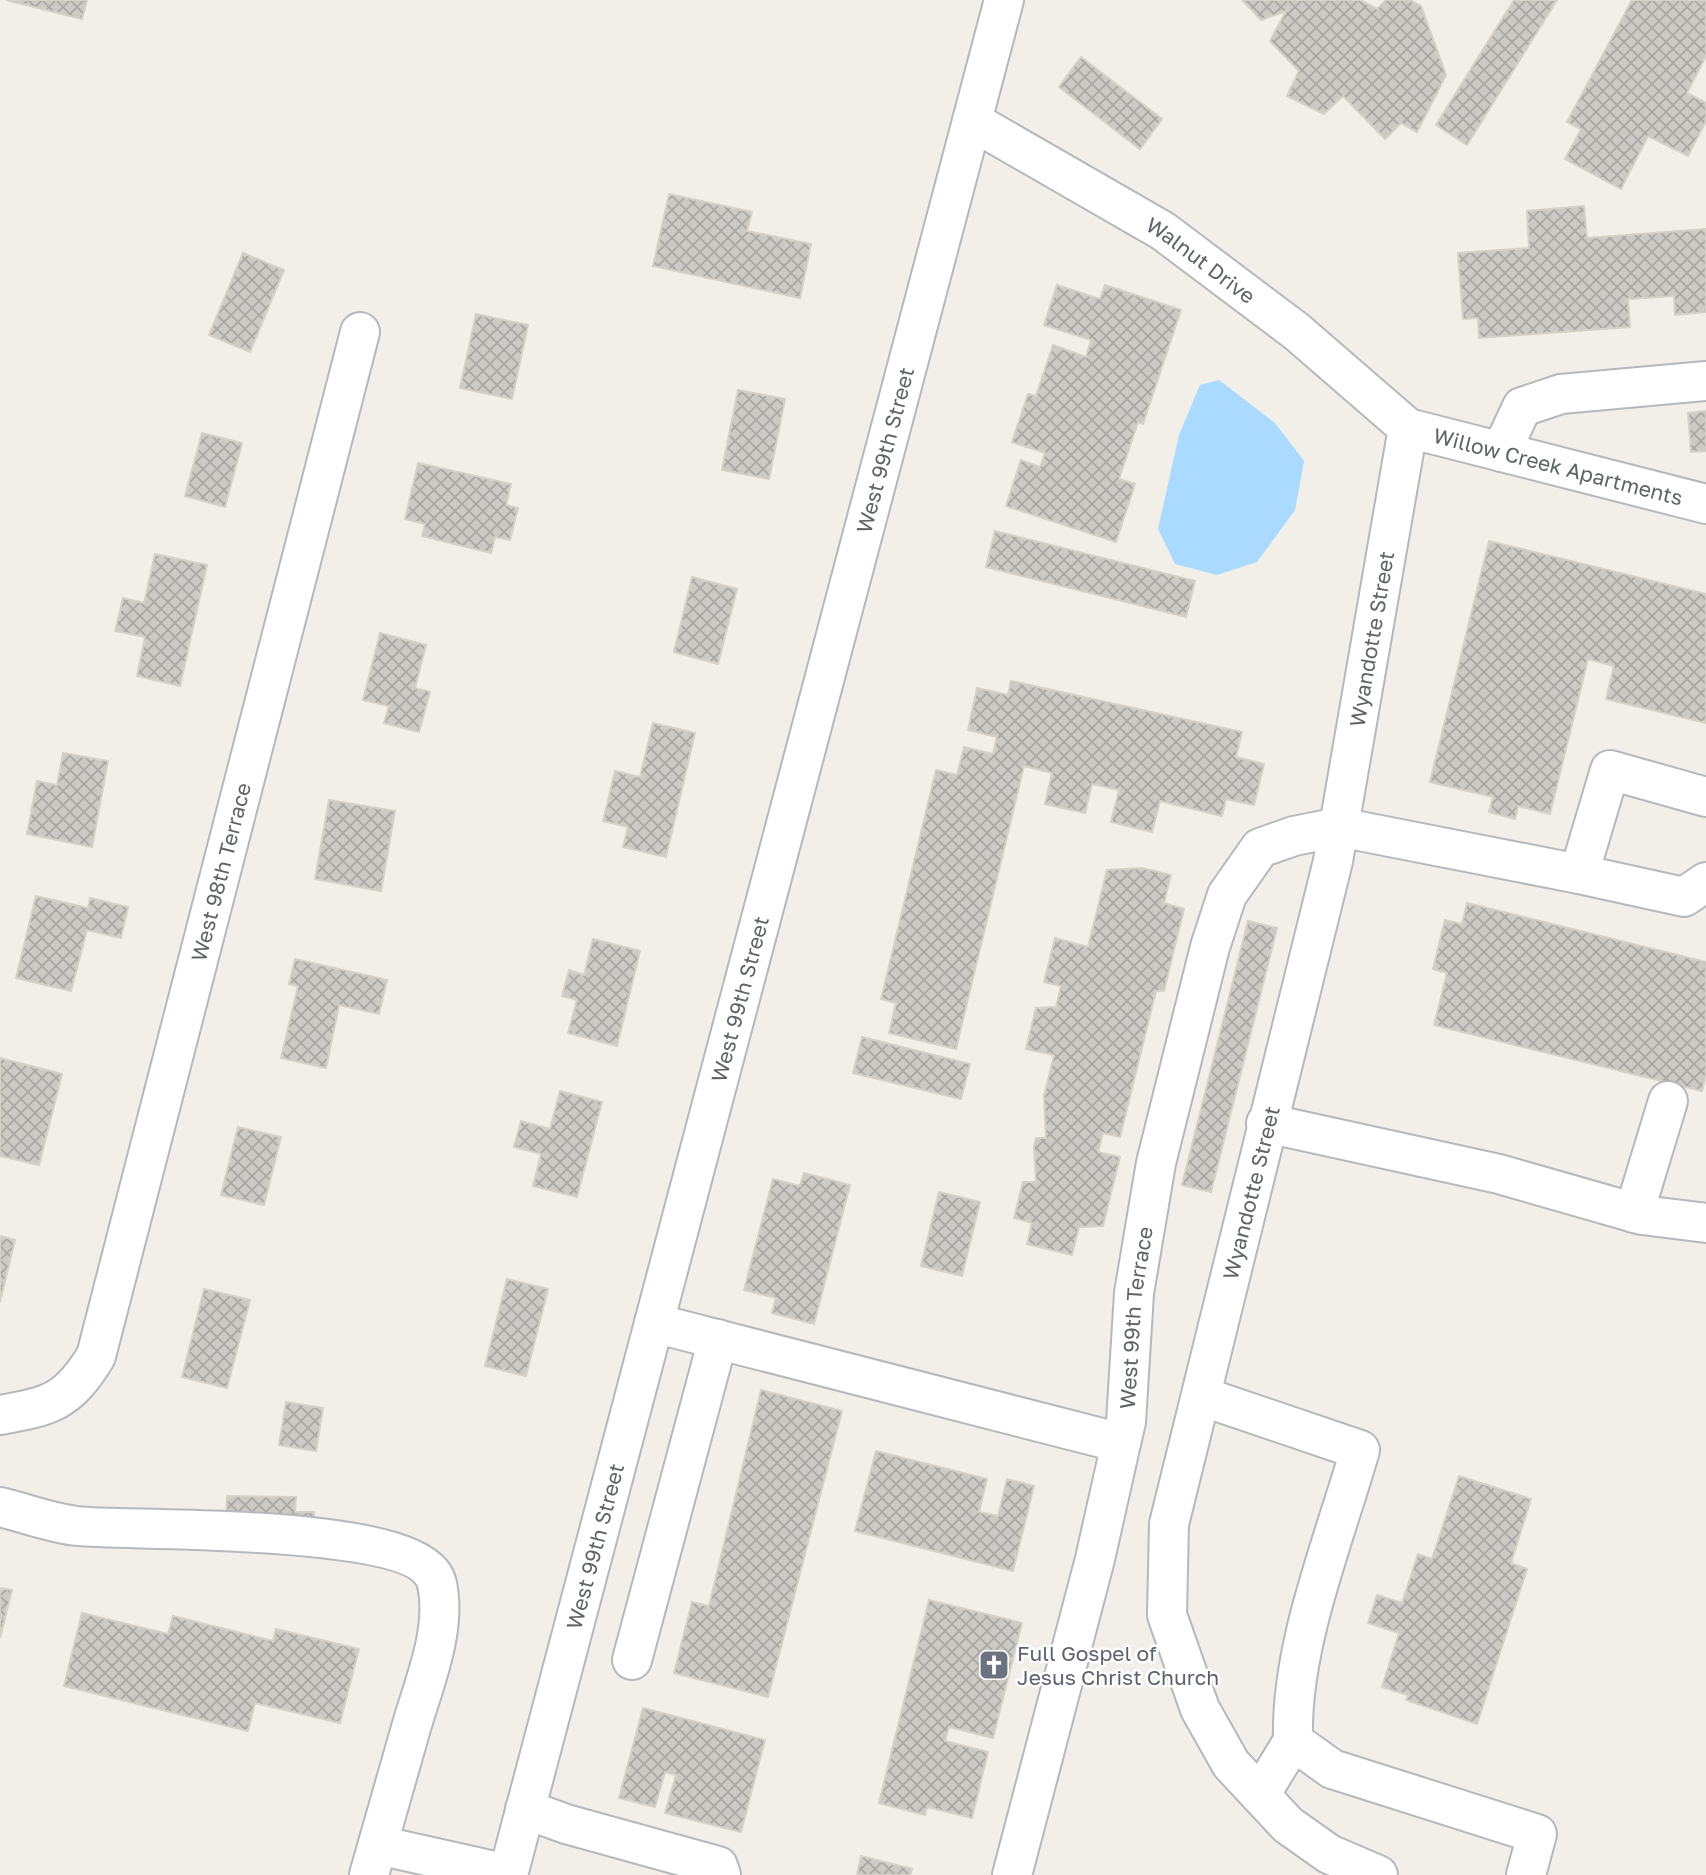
<svg xmlns="http://www.w3.org/2000/svg" width="1706" height="1875" viewBox="0 0 1706 1875" font-family="'Golos Text',sans-serif">
<style>
.water{fill:#aadaff}
.building{fill:url(#building-cross-hatch);stroke:#d6d1c6;stroke-width:2}
.lines{fill:none;stroke-linecap:round;stroke-linejoin:round}
.minor-casing{stroke:#b5b8bc;stroke-width:42}
.minor{stroke:#fff;stroke-width:38}
.labels{text-anchor:middle;dominant-baseline:central;stroke-width:5;stroke-linejoin:round;paint-order:stroke}
.street-label{font-size:21px;fill:#5f6368;stroke:#fff}
.worship-label{font-size:21px;fill:#5b616d;stroke:#fff;text-anchor:start}
</style>
<defs>
<pattern id="building-cross-hatch" width="8" height="8" patternUnits="userSpaceOnUse" patternTransform="scale(1.75)"><rect width="8" height="8" fill="#cccac5"/><path d="M0 0l8 8M0 8l8-8" fill="none" stroke="#a9a8a4"/></pattern>
</defs>
<rect width="100%" height="100%" fill="#f1efe8"/>
<polygon class="water" points="1219,380 1275,423 1304,461 1295,510 1257,562 1217,575 1175,564 1158,529 1179,435 1200,385"/>
<g class="building">
<polygon points="6,0 87,0 82,19"/>
<polygon points="1242,0 1360,0 1377,9 1386,0 1410,0 1421,6 1446,75 1417,132 1401,123 1385,139 1343,96 1324,114 1287,96 1299,71 1270,41 1286,11 1261,20"/>
<polygon points="1514,0 1557,0 1467,145 1436,125"/>
<polygon points="1632,0 1706,0 1706,56 1687,93 1706,103 1706,121 1688,156 1648,136 1621,189 1565,159 1581,129 1567,122"/>
<polygon points="1081,57 1162,119 1140,149 1059,87"/>
<polygon points="669,194 752,212 747,231 811,244 800,298 653,266"/>
<polygon points="1584,206 1587,238 1706,229 1706,312 1675,315 1674,296 1628,299 1630,327 1479,338 1478,318 1463,319 1458,253 1529,248 1527,211"/>
<polygon points="243,253 284,270 250,352 209,335"/>
<polygon points="1057,285 1100,299 1105,285 1181,310 1143,424 1138,422 1119,479 1135,484 1116,542 1006,506 1021,460 1040,467 1045,453 1012,442 1028,394 1036,396 1053,345 1086,357 1091,340 1044,325"/>
<polygon points="476,314 528,325 512,399 460,388"/>
<polygon points="738,390 785,399 769,479 722,470"/>
<polygon points="1706,411 1706,451 1691,452 1688,413"/>
<polygon points="202,433 242,443 225,507 185,496"/>
<polygon points="418,463 511,484 506,505 518,508 510,540 495,537 491,553 422,536 425,524 405,519"/>
<polygon points="995,531 1195,581 1186,617 986,567"/>
<polygon points="1489,541 1706,594 1706,723 1606,699 1614,666 1588,659 1550,814 1518,806 1515,819 1489,812 1493,797 1430,782"/>
<polygon points="155,554 207,565 180,686 137,676 145,637 115,631 123,598 144,603"/>
<polygon points="692,577 737,589 718,664 674,652"/>
<polygon points="380,633 426,645 415,688 430,692 419,732 384,723 389,706 363,700"/>
<polygon points="1011,681 1242,732 1236,757 1264,764 1254,805 1226,799 1222,816 1160,801 1152,832 1111,822 1119,790 1092,784 1085,813 1045,804 1052,773 1024,766 956,1049 889,1033 896,1003 881,999 936,770 957,775 964,747 993,754 997,737 968,730 977,688 1008,695"/>
<polygon points="653,723 695,733 666,857 623,847 628,827 603,821 615,771 640,777"/>
<polygon points="63,753 108,761 92,847 27,834 37,781 57,785"/>
<polygon points="329,800 395,811 381,891 315,879"/>
<polygon points="1142,868 1171,875 1164,903 1184,909 1164,991 1156,991 1120,1137 1103,1133 1098,1152 1120,1157 1103,1226 1079,1227 1072,1255 1027,1244 1032,1223 1014,1218 1023,1182 1036,1182 1034,1147 1036,1138 1046,1138 1044,1096 1054,1055 1026,1049 1036,1008 1056,1007 1061,986 1044,982 1055,938 1088,947 1107,870"/>
<polygon points="36,896 88,908 90,898 128,907 121,938 87,930 71,991 16,978"/>
<polygon points="1467,903 1706,962 1706,1074 1702,1091 1434,1025 1447,973 1433,969 1445,920 1462,924"/>
<polygon points="1248,921 1277,928 1211,1192 1182,1185"/>
<polygon points="593,939 640,951 617,1046 568,1033 577,1000 562,996 569,970 584,975"/>
<polygon points="295,959 387,980 379,1014 339,1005 326,1068 281,1058 298,986 289,984"/>
<polygon points="862,1037 970,1064 961,1099 853,1073"/>
<polygon points="0,1058 62,1074 39,1165 0,1156"/>
<polygon points="560,1091 602,1102 577,1197 533,1186 541,1154 514,1147 521,1121 550,1129"/>
<polygon points="238,1127 281,1137 264,1205 221,1195"/>
<polygon points="804,1173 850,1185 814,1324 772,1313 776,1298 744,1290 773,1179 800,1186"/>
<polygon points="939,1192 980,1202 962,1276 921,1266"/>
<polygon points="0,1236 15,1240 0,1302"/>
<polygon points="507,1279 548,1289 526,1376 485,1366"/>
<polygon points="204,1289 250,1300 227,1388 182,1377"/>
<polygon points="761,1390 842,1411 768,1697 674,1673 692,1602 709,1606"/>
<polygon points="286,1402 323,1408 316,1451 279,1445"/>
<polygon points="876,1451 987,1479 979,1512 998,1516 1007,1479 1034,1486 1013,1571 855,1531"/>
<polygon points="1459,1476 1531,1499 1511,1563 1527,1569 1477,1724 1406,1700 1408,1695 1382,1687 1399,1633 1368,1623 1377,1595 1402,1603 1418,1554 1432,1559"/>
<polygon points="227,1496 296,1497 295,1512 314,1512 313,1528 226,1526"/>
<polygon points="0,1588 12,1590 0,1638"/>
<polygon points="929,1600 1022,1623 993,1738 949,1727 945,1741 988,1752 972,1818 927,1807 925,1815 879,1803"/>
<polygon points="82,1613 168,1634 173,1616 273,1641 276,1629 359,1649 340,1723 255,1703 248,1731 64,1686"/>
<polygon points="643,1708 765,1740 741,1832 665,1813 676,1775 665,1772 655,1807 619,1798"/>
<polygon points="861,1856 912,1869 910,1875 857,1875"/>
</g>
<g class="lines">
<g class="minor-casing">
<g id="minor">
<path id="s1" d="M 972,121 L 1163,231 L 1296,331 L 1408,428 L 1706,504"/>
<polyline points="1501,452 1522,407 1561,394 1706,381"/>
<polyline points="1579,874 1684,897 1706,882"/>
<polyline points="1266,1123 1499,1174 1642,1215 1706,1223"/>
<polyline points="1634,1213 1668,1101"/>
<polyline points="654,1323 1121,1443"/>
<path d="M 1201,1396 L 1360,1450 C 1334,1541 1290,1646 1293,1741 L 1332,1769 L 1537,1834 L 1526,1875"/>
<path id="s2" d="M 0,1415 C 51,1406 68,1402 96,1356 L 360,332"/>
<path d="M 0,1507 C 25,1513 51,1523 77,1526 C 134,1532 424,1521 437,1584 C 447,1630 424,1683 411,1728 C 397,1777 383,1826 369,1875"/>
<polyline points="632,1660 718,1339"/>
<polyline points="1260,1795 1293,1741"/>
<polyline points="525,1809 566,1824 718,1866 721,1875"/>
<polyline points="378,1845 508,1874"/>
<path id="s3" d="M 508,1875 L 1004,0"/>
<path id="s4" d="M 1012,1875 L 1095,1559 L 1121,1443 L 1126,1422 L 1134,1293 L 1156,1163 L 1210,947 L 1227,895 L 1260,848 L 1294,836 L 1339,827 L 1579,874 L 1610,770 L 1706,797"/>
<path id="s5" d="M 1378,1875 L 1329,1854 L 1288,1825 L 1231,1764 L 1200,1709 L 1167,1615 L 1169,1524 L 1333,861 L 1408,428"/>
</g>
</g>
<use href="#minor" class="minor"/>
</g>
<defs>
<g id="church-square" transform="scale(1.575)"><rect x="-9" y="-9" width="18" height="18" rx="4" fill="#6b7280" stroke="#fff"/><path d="M-1.2-6h2.4v3.5h3.3v2.4h-3.3V6h-2.4V-.1h-3.3v-2.4h3.3Z" fill="#fff"/></g>
</defs>
<g fill-rule="evenodd">
<use href="#church-square" x="994" y="1665"/>
</g>
<g class="labels">
<g class="street-label">
<text stroke="none"><textPath href="#s1" startOffset="268">Walnut Drive</textPath></text>
<text stroke="none"><textPath href="#s3" startOffset="1474">West 99th Street</textPath></text>
<text stroke="none"><textPath href="#s1" startOffset="690">Willow Creek Apartments</textPath></text>
<text stroke="none"><textPath href="#s5" startOffset="1349">Wyandotte Street</textPath></text>
<text stroke="none"><textPath href="#s2" startOffset="618">West 98th Terrace</textPath></text>
<text stroke="none"><textPath href="#s3" startOffset="906">West 99th Street</textPath></text>
<text stroke="none"><textPath href="#s5" startOffset="782">Wyandotte Street</textPath></text>
<text stroke="none"><textPath href="#s4" startOffset="572">West 99th Terrace</textPath></text>
<text stroke="none"><textPath href="#s3" startOffset="340">West 99th Street</textPath></text>
</g>
<g class="worship-label">
<text x="1017" y="1653">Full Gospel of<tspan x="1017" dy="24">Jesus Christ Church</tspan></text>
</g>
</g>
</svg>
